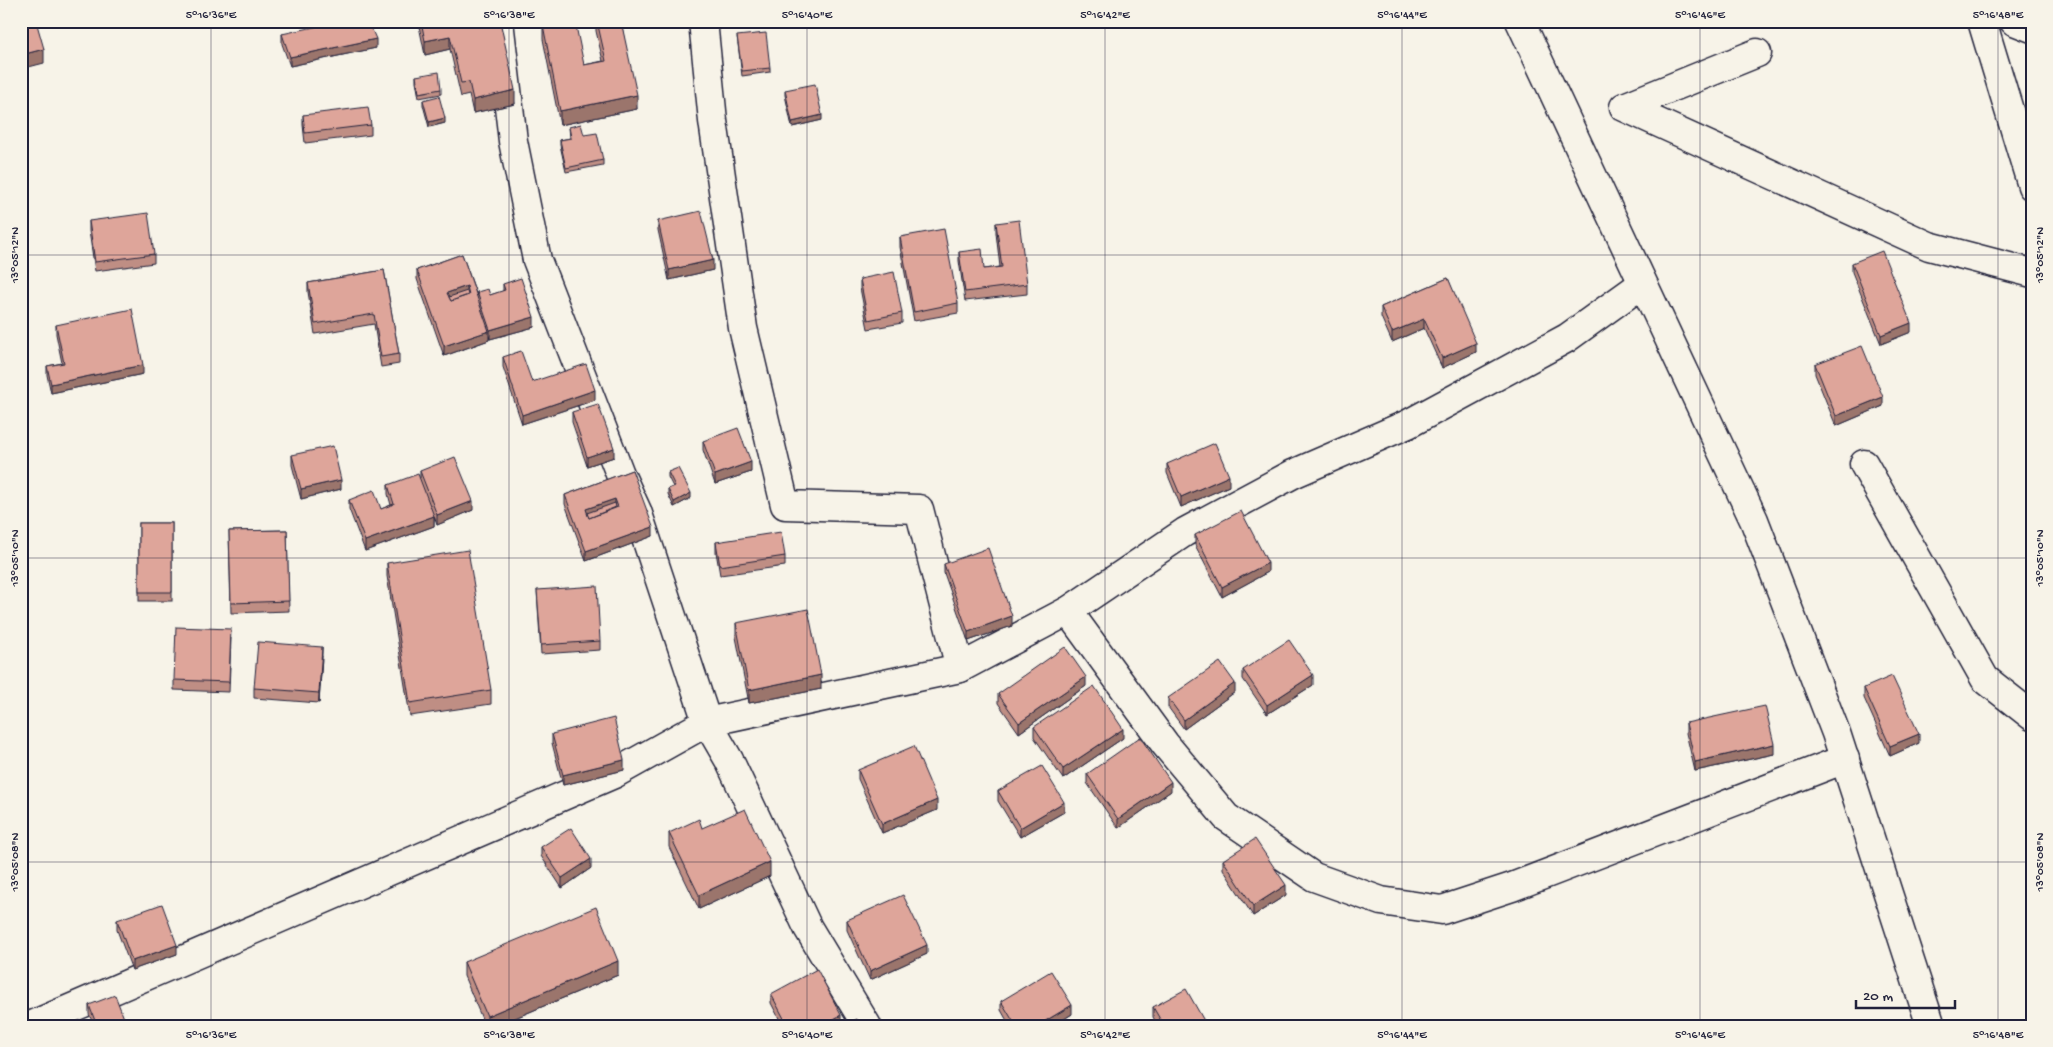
<svg xmlns="http://www.w3.org/2000/svg" width="2053" height="1047" viewBox="0 0 2053 1047" font-family="'Gochi Hand',sans-serif">
<style>
.lines{fill:none;stroke-linecap:round;stroke-linejoin:round}
.minor-casing{stroke:#22223b;stroke-width:31}
.minor{stroke:#f7f3e8;stroke-width:28}
.wall{fill:#bf8e84;stroke:#22223b}
.shaded-wall{fill:#9b746c;stroke:#22223b}
.building{fill:#dea59a;stroke:#22223b;fill-rule:evenodd}
.ticks{fill:none;stroke:#22223b;stroke-width:1;stroke-opacity:0.45}
.neatline{fill:none;stroke:#22223b;stroke-width:2}
.ticks-label{font-size:12px;text-anchor:middle;fill:#22223b}
</style>
<rect width="100%" height="100%" fill="#f7f3e8"/>
<filter id="ink" filterUnits="userSpaceOnUse"><feTurbulence type="fractalNoise" baseFrequency=".02" numOctaves="2"/><feDisplacementMap in="SourceGraphic" scale="10" xChannelSelector="R" yChannelSelector="G"/><feConvolveMatrix kernelMatrix="1 2 1 2 8 2 1 2 1" color-interpolation-filters="sRGB"/></filter>
<g filter="url(#ink)">
<g class="lines">
<g class="minor-casing">
<g id="minor">
<polyline points="499,21 513,141 537,260 620,474 637,511 707,722 729,760 808,928 867,1026"/>
<polyline points="703,21 713,121 743,328 785,505 919,509 960,668"/>
<polyline points="1520,21 1754,520 1836,733 1931,1026"/>
<polyline points="1982,21 2032,186"/>
<polyline points="2014,21 2032,28"/>
<polyline points="1757,53 1624,107 1929,246 2032,273"/>
<polyline points="1864,464 1985,679 2032,716"/>
<polyline points="1068,611 1165,744 1226,817 1314,877 1381,901 1442,910 1512,887 1845,759"/>
<polyline points="30,1026 614,774 707,722 960,668 1068,611 1185,532 1293,474 1408,424 1567,338 1642,284"/>
</g>
</g>
<use href="#minor" class="minor"/>
</g>
<g class="wall">
<polygon points="418,21 500,21 515,104 473,113 469,95 461,97 450,49 425,55"/>
<polygon points="596,21 621,21 637,109 560,125 543,39 543,25 584,65 603,61 596,31"/>
<polygon points="282,34 376,48 290,66 282,44"/>
<polygon points="737,36 770,68 770,72 742,76"/>
<polygon points="416,76 441,89 441,94 419,98 416,81"/>
<polygon points="785,90 822,120 792,127 785,95"/>
<polygon points="423,100 445,123 429,127 423,105"/>
<polygon points="303,115 371,125 371,135 305,143 303,125"/>
<polygon points="569,127 603,160 603,165 566,172 560,145 560,140 570,138"/>
<polygon points="89,221 154,254 154,263 95,271 89,231"/>
<polygon points="658,221 713,270 669,280 658,230"/>
<polygon points="996,223 1027,284 1027,294 965,301 959,261 959,252 984,269 1000,267 996,233"/>
<polygon points="900,237 958,303 958,313 914,321 900,247"/>
<polygon points="462,254 477,296 477,292 490,295 503,291 503,284 534,327 490,339 489,336 489,340 444,356 417,279 417,270"/>
<polygon points="1852,263 1911,332 1881,344 1852,272"/>
<polygon points="384,270 399,354 399,364 381,367 374,324 315,334 308,292 308,283"/>
<polygon points="1448,278 1476,352 1442,368 1424,328 1392,342 1381,317 1381,307"/>
<polygon points="860,279 902,313 902,323 868,329 860,288"/>
<polygon points="56,325 143,374 51,393 47,375 47,366 62,363 56,334"/>
<polygon points="503,357 532,382 595,400 522,424 503,367"/>
<polygon points="1815,364 1883,406 1836,426 1815,374"/>
<polygon points="572,412 614,457 587,466 572,422"/>
<polygon points="703,441 751,472 715,484 703,450"/>
<polygon points="292,455 341,489 301,499 292,465"/>
<polygon points="1167,464 1229,486 1181,507 1167,473"/>
<polygon points="632,470 653,536 586,561 565,504 565,495"/>
<polygon points="420,471 473,510 437,525 434,516 434,526 365,551 349,509 349,500 381,509 391,505 388,494 388,485 420,478"/>
<polygon points="668,472 691,498 674,507 668,494 668,489 673,487 668,477"/>
<rect x="139" y="523" width="33" height="78"/>
<polygon points="287,530 289,611 231,613 229,531"/>
<polygon points="1195,535 1268,572 1222,597 1195,545"/>
<polygon points="716,542 785,556 785,566 720,575 716,552"/>
<polygon points="387,563 491,690 491,704 410,716 387,576"/>
<polygon points="944,564 1012,626 968,641 944,573"/>
<polygon points="537,590 600,641 600,650 541,654"/>
<polygon points="736,623 821,689 749,703 736,637"/>
<polygon points="231,638 229,692 174,690 174,680"/>
<polygon points="322,656 319,703 254,698 254,688"/>
<polygon points="1243,670 1313,685 1267,714 1243,679"/>
<polygon points="1086,686 1019,733 998,703 998,694"/>
<polygon points="1864,688 1919,743 1890,756 1864,698"/>
<polygon points="1235,692 1184,729 1168,707 1168,698"/>
<polygon points="1686,723 1774,754 1695,771 1686,733"/>
<polygon points="1034,727 1123,738 1063,779 1034,737"/>
<polygon points="552,734 624,770 563,785 552,743"/>
<polygon points="858,770 937,810 882,833 858,779"/>
<polygon points="1087,774 1171,791 1118,828 1087,783"/>
<polygon points="998,791 1064,812 1020,837 998,801"/>
<polygon points="702,828 770,876 699,909 669,847 669,833"/>
<polygon points="541,847 591,868 562,888 541,856"/>
<polygon points="1223,860 1286,895 1253,916 1223,869"/>
<polygon points="117,920 177,954 132,970 117,930"/>
<polygon points="847,920 927,954 870,980 847,930"/>
<polygon points="464,962 618,975 496,1026 485,1026 464,976"/>
<polygon points="771,994 841,1025 840,1026 783,1026 771,1003"/>
<polygon points="1001,1001 1072,1014 1053,1026 1010,1026 1001,1010"/>
<polygon points="89,1005 127,1026 94,1026 89,1014"/>
<polygon points="1153,1007 1207,1026 1158,1026 1153,1017"/>
</g>
<g class="shaded-wall">
<polygon points="450,36 450,49 425,55 425,41"/>
<polygon points="376,39 376,48 290,66 290,57"/>
<polygon points="44,49 44,63 21,69 21,55"/>
<polygon points="515,90 515,104 473,113 473,100"/>
<polygon points="637,95 637,109 560,125 560,111"/>
<polygon points="822,115 822,120 792,127 792,122"/>
<polygon points="445,118 445,123 429,127 429,122"/>
<polygon points="713,260 713,270 669,280 669,270"/>
<polygon points="467,286 467,295 449,301 447,293"/>
<polygon points="534,317 534,327 490,339 490,330"/>
<polygon points="1424,319 1424,328 1392,342 1392,332"/>
<polygon points="1911,323 1911,332 1881,344 1881,335"/>
<polygon points="489,331 489,340 444,356 444,346"/>
<polygon points="1476,343 1476,352 1442,368 1442,358"/>
<polygon points="143,365 143,374 51,393 51,384"/>
<polygon points="595,390 595,400 522,424 522,415"/>
<polygon points="1883,397 1883,406 1836,426 1836,416"/>
<polygon points="614,448 614,457 587,466 587,457"/>
<polygon points="751,462 751,472 715,484 715,475"/>
<polygon points="1229,476 1229,486 1181,507 1181,497"/>
<polygon points="341,480 341,489 301,499 301,489"/>
<polygon points="691,493 691,498 674,507 674,502"/>
<polygon points="615,499 615,508 587,518 586,509"/>
<polygon points="473,501 473,510 437,525 437,515"/>
<polygon points="434,516 434,526 365,551 365,541"/>
<polygon points="653,527 653,536 586,561 586,551"/>
<polygon points="1268,563 1268,572 1222,597 1222,587"/>
<polygon points="1012,616 1012,626 968,641 968,632"/>
<polygon points="322,647 322,656 319,703 319,693"/>
<polygon points="821,675 821,689 749,703 749,690"/>
<polygon points="1313,675 1313,685 1267,714 1267,705"/>
<polygon points="1086,677 1086,686 1019,733 1019,723"/>
<polygon points="1235,683 1235,692 1184,729 1184,720"/>
<polygon points="1123,729 1123,738 1063,779 1063,769"/>
<polygon points="1919,734 1919,743 1890,756 1890,746"/>
<polygon points="1774,744 1774,754 1695,771 1695,762"/>
<polygon points="624,760 624,770 563,785 563,775"/>
<polygon points="1171,782 1171,791 1118,828 1118,819"/>
<polygon points="937,800 937,810 882,833 882,824"/>
<polygon points="1064,802 1064,812 1020,837 1020,828"/>
<polygon points="591,859 591,868 562,888 562,878"/>
<polygon points="770,862 770,876 699,909 699,895"/>
<polygon points="1286,885 1286,895 1253,916 1253,906"/>
<polygon points="177,945 177,954 132,970 132,961"/>
<polygon points="927,945 927,954 870,980 870,971"/>
<polygon points="618,961 618,975 496,1026 487,1026 487,1016"/>
<polygon points="1072,1005 1072,1014 1053,1026 1037,1026"/>
<polygon points="841,1015 841,1025 840,1026 821,1026"/>
</g>
<g class="building">
<polygon points="21,21 36,21 44,49 21,55"/>
<polygon points="342,21 368,21 376,39 290,57 282,34"/>
<polygon points="421,21 500,21 515,90 473,100 469,82 461,83 450,36 425,41"/>
<polygon points="561,21 575,21 584,65 606,61 597,21 621,21 637,95 560,111 543,25"/>
<polygon points="766,33 770,68 742,71 737,36"/>
<polygon points="439,72 441,89 419,93 416,76"/>
<polygon points="815,84 822,115 792,122 785,90"/>
<polygon points="439,96 445,118 429,122 423,100"/>
<polygon points="368,107 371,125 305,133 303,115"/>
<polygon points="581,124 584,135 597,133 603,160 566,168 560,140 571,138 569,127"/>
<polygon points="701,211 713,260 669,270 658,221"/>
<polygon points="148,213 154,254 95,262 89,221"/>
<polygon points="1019,220 1027,284 965,292 959,252 982,249 984,269 1002,267 996,223"/>
<polygon points="944,229 958,303 914,312 900,237"/>
<polygon points="1882,251 1911,323 1881,335 1852,263"/>
<path d="M 462,254 L 489,331 L 444,346 L 417,270 ZM 467,286 L 469,295 L 451,301 L 447,293 Z"/>
<polygon points="384,270 399,354 381,357 374,314 315,324 308,283"/>
<polygon points="894,272 902,313 868,320 860,279"/>
<polygon points="521,278 534,317 490,330 477,292 488,289 490,295 505,290 503,284"/>
<polygon points="1448,278 1476,343 1442,358 1424,319 1392,332 1381,307"/>
<polygon points="467,291 468,295 451,301 449,297"/>
<polygon points="132,309 143,365 51,384 47,366 64,363 56,325"/>
<polygon points="1862,346 1883,397 1836,416 1815,364"/>
<polygon points="521,351 532,382 586,364 595,390 522,415 503,357"/>
<polygon points="598,404 614,448 587,457 572,412"/>
<polygon points="738,428 751,462 715,475 703,441"/>
<polygon points="1215,443 1229,476 1181,497 1167,464"/>
<polygon points="333,446 341,480 301,489 292,455"/>
<polygon points="455,457 473,501 437,515 420,471"/>
<polygon points="678,468 691,493 674,502 668,489 675,486 668,472"/>
<path d="M 632,470 L 653,527 L 586,551 L 565,495 ZM 615,499 L 618,507 L 589,518 L 586,509 Z"/>
<polygon points="418,474 434,516 365,541 349,500 374,490 381,509 394,504 388,485"/>
<polygon points="615,503 616,507 589,518 587,513"/>
<polygon points="1241,511 1268,563 1222,587 1195,535"/>
<rect x="139" y="523" width="33" height="69"/>
<polygon points="287,530 289,601 231,603 229,531"/>
<polygon points="781,532 785,556 720,566 716,542"/>
<polygon points="988,548 1012,616 968,632 944,564"/>
<polygon points="468,550 491,690 410,703 387,563"/>
<polygon points="597,586 600,641 541,645 537,590"/>
<polygon points="808,609 821,675 749,690 736,623"/>
<polygon points="176,627 231,629 229,682 174,680"/>
<polygon points="1289,640 1313,675 1267,705 1243,670"/>
<polygon points="258,642 322,647 319,693 254,688"/>
<polygon points="1065,647 1086,677 1019,723 998,694"/>
<polygon points="1220,662 1235,683 1184,720 1168,698"/>
<polygon points="1892,676 1919,734 1890,746 1864,688"/>
<polygon points="1094,686 1123,729 1063,769 1034,727"/>
<polygon points="1765,706 1774,744 1695,762 1686,723"/>
<polygon points="614,718 624,760 563,775 552,734"/>
<polygon points="1140,737 1171,782 1118,819 1087,774"/>
<polygon points="914,746 937,800 882,824 858,770"/>
<polygon points="1042,766 1064,802 1020,828 998,791"/>
<polygon points="745,809 770,862 699,895 669,833 699,819 702,828"/>
<polygon points="571,828 591,859 562,878 541,847"/>
<polygon points="1255,839 1286,885 1253,906 1223,860"/>
<polygon points="903,895 927,945 870,971 847,920"/>
<polygon points="162,904 177,945 132,961 117,920"/>
<polygon points="596,907 618,961 487,1016 464,962"/>
<polygon points="817,969 841,1015 821,1026 788,1026 771,994"/>
<polygon points="1051,971 1072,1005 1037,1026 1016,1026 1001,1001"/>
<polygon points="1186,989 1207,1026 1164,1026 1153,1007"/>
<polygon points="115,995 127,1026 97,1026 89,1005"/>
<polygon points="857,1019 860,1026 843,1026"/>
</g>
</g>
<path class="ticks" d="M 211,21 L 211,1026M 509,21 L 509,1026M 807,21 L 807,1026M 1105,21 L 1105,1026M 1402,21 L 1402,1026M 1700,21 L 1700,1026M 1998,21 L 1998,1026M 21,255 L 2032,255M 21,558 L 2032,558M 21,862 L 2032,862"/>
<rect width="2053" height="1047" fill="none" stroke="#f7f3e8" stroke-width="55"/>
<path d="M1856 1000v8h99v-8" fill="none" stroke="#22223b" stroke-width="2.5"/>
<text x="1863" y="1000" font-size="15" fill="#22223b" stroke="#f7f3e8" stroke-width="4" paint-order="stroke">20 m</text>
<rect x="28" y="28" width="1998" height="992" class="neatline"/>
<g class="ticks-label">
<text x="211" y="18">5°16'36"E</text>
<text x="509" y="18">5°16'38"E</text>
<text x="807" y="18">5°16'40"E</text>
<text x="1105" y="18">5°16'42"E</text>
<text x="1402" y="18">5°16'44"E</text>
<text x="1700" y="18">5°16'46"E</text>
<text x="1998" y="18">5°16'48"E</text>
<text transform="translate(14 255) rotate(-90)" y="4">13°05'12"N</text>
<text transform="translate(2039 255) rotate(-90)" y="4">13°05'12"N</text>
<text transform="translate(14 558) rotate(-90)" y="4">13°05'10"N</text>
<text transform="translate(2039 558) rotate(-90)" y="4">13°05'10"N</text>
<text transform="translate(14 862) rotate(-90)" y="4">13°05'08"N</text>
<text transform="translate(2039 862) rotate(-90)" y="4">13°05'08"N</text>
<text x="211" y="1038">5°16'36"E</text>
<text x="509" y="1038">5°16'38"E</text>
<text x="807" y="1038">5°16'40"E</text>
<text x="1105" y="1038">5°16'42"E</text>
<text x="1402" y="1038">5°16'44"E</text>
<text x="1700" y="1038">5°16'46"E</text>
<text x="1998" y="1038">5°16'48"E</text>
</g>
</svg>
